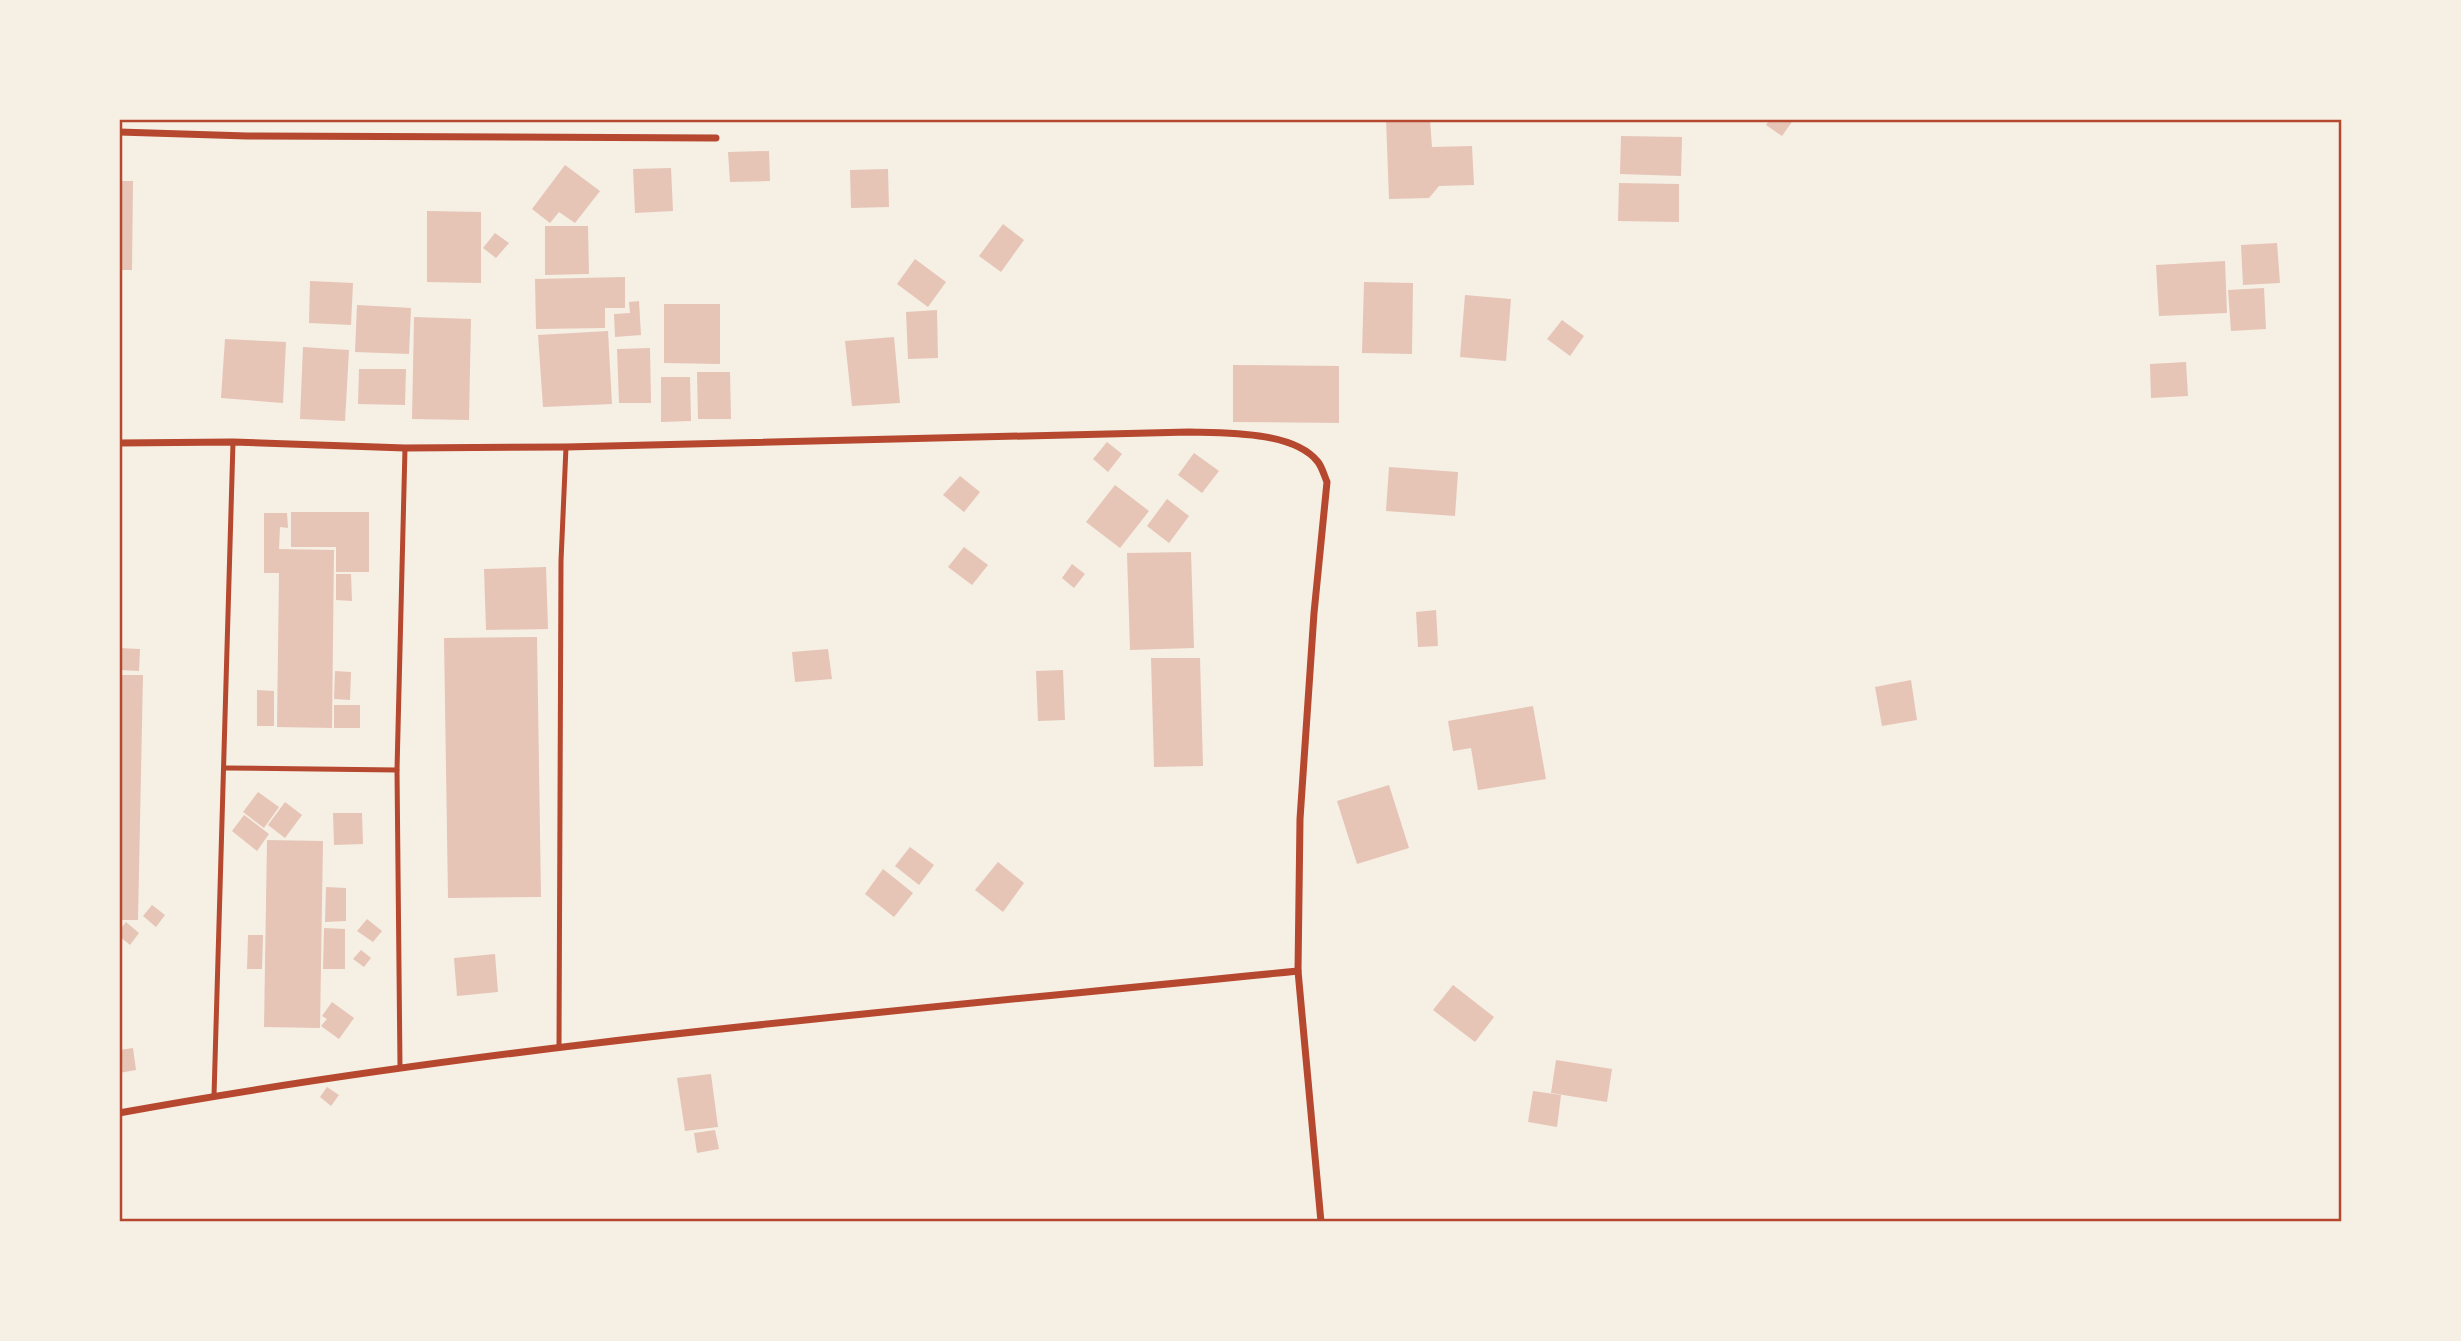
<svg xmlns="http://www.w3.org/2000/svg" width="2461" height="1341" viewBox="0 0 2461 1341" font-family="Commissioner,sans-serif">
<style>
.building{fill:#e6c5b7}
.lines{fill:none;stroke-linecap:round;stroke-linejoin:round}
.service{stroke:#b5482f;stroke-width:5}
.minor{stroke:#b5482f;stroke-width:7}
.neatline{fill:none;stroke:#b5482f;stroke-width:2.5}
</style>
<rect width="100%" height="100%" fill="#f6efe4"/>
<g class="building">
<polygon points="1386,119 1430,119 1432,147 1472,146 1474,185 1439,186 1429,198 1389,199"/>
<polygon points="1770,119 1794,119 1782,136 1766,125"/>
<polygon points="1621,136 1682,137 1681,176 1620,174"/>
<polygon points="769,151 770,181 730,182 728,152"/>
<polygon points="565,165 600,191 575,223 559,212 550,223 532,209"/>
<polygon points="671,168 673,211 635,213 633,169"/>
<polygon points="888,169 889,207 851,208 850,170"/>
<polygon points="119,181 133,181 132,270 119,270"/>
<polygon points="1619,183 1679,184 1679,222 1618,221"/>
<polygon points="427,211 481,212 481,283 427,282"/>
<polygon points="1003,224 1024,240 1001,272 979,256"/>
<polygon points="545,226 588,226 589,274 545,275"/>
<polygon points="495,233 509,243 496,258 483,248"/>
<polygon points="2277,243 2280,283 2243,285 2241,245"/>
<polygon points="915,259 946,282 928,307 897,284"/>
<polygon points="2225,261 2227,313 2159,316 2156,265"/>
<polygon points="625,277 625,308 605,308 605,328 536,329 535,279"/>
<polygon points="310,281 353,283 351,325 309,323"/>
<polygon points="1364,282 1413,283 1412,354 1362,353"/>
<polygon points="2264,288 2266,329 2231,331 2228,290"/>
<polygon points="1465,295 1511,299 1506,361 1460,357"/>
<polygon points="639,301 641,335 615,337 614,314 630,313 629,302"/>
<polygon points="664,304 720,304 720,364 664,363"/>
<polygon points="357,305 411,308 409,354 355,352"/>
<polygon points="937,310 938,358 908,359 906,312"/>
<polygon points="414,317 471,319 469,420 412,419"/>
<polygon points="1562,320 1584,336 1570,356 1547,339"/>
<polygon points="608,331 612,404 543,407 538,335"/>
<polygon points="894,337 900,403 852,406 845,341"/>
<polygon points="225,339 286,342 283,403 221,398"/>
<polygon points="303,347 349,350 345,421 300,419"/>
<polygon points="650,348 651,403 619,403 617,349"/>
<polygon points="2186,362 2188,396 2151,398 2150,364"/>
<polygon points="1233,365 1339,366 1339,423 1233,422"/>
<polygon points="359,369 406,369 405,405 358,404"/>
<polygon points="697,372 730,372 731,419 698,419"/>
<polygon points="661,377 690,377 691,421 661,422"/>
<polygon points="1107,442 1122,454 1108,472 1093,459"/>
<polygon points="1194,453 1219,471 1202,493 1178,475"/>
<polygon points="1389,467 1458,472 1455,516 1386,511"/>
<polygon points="960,476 980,492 964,512 943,495"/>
<polygon points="1115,485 1149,511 1120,548 1086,522"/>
<polygon points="1167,499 1189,516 1169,543 1147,526"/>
<polygon points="291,512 369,512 369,572 336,572 336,547 291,547"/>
<polygon points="264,513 287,513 288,528 280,527 279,549 334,550 332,728 277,727 279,573 264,573"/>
<polygon points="964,547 988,565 972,585 948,567"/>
<polygon points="1191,552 1194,648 1130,650 1127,553"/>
<polygon points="1072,564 1085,574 1074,588 1062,578"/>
<polygon points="546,567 548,629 486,630 484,569"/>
<polygon points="336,574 351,574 352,601 336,600"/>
<polygon points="1436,610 1438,646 1418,647 1416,612"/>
<polygon points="537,637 541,897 448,898 444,638"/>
<polygon points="119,648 140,649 139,671 119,670"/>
<polygon points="828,649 832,679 795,682 792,652"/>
<polygon points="1151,658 1200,658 1203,766 1154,767"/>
<polygon points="1063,670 1065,720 1038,721 1036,671"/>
<polygon points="335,671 351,672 350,700 334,699"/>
<polygon points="119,675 143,675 138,920 119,920"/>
<polygon points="1911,680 1917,720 1882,726 1875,687"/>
<polygon points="257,690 274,691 274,726 257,726"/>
<rect x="334" y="705" width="26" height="23"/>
<polygon points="1533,706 1546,779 1478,790 1471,748 1453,751 1448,721"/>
<polygon points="1389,785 1409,848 1357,864 1337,801"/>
<polygon points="258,792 279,807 264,828 243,812"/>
<polygon points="285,802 302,815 285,838 268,825"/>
<polygon points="333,813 362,813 363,844 334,845"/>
<polygon points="244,815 269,834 257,851 232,831"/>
<polygon points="267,840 323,841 320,1028 264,1027"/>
<polygon points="910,847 934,865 919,885 895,866"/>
<polygon points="998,862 1024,883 1003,912 975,890"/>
<polygon points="883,869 913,893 894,917 865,894"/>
<polygon points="326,887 346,888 346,921 325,922"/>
<polygon points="152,905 165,915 156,927 143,916"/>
<polygon points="367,919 382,931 373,942 357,931"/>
<polygon points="126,922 139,933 130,945 119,936 119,931"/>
<polygon points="324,928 345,929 345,969 323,969"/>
<polygon points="248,935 263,935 262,969 247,969"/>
<polygon points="361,950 371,958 364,967 353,959"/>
<polygon points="495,954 498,992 457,996 454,958"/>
<polygon points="1453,985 1494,1017 1475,1042 1433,1010"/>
<polygon points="332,1002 354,1018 339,1039 321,1026 327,1019 322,1016"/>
<polygon points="133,1048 136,1070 119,1073 119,1050"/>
<polygon points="1556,1060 1612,1069 1607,1102 1551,1093"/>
<polygon points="711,1074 718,1127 685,1131 677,1078"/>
<polygon points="327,1087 339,1095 331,1106 320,1097"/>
<polygon points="1533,1091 1561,1095 1557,1127 1528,1122"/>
<polygon points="715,1130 719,1149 697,1153 694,1133"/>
</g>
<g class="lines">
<g class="service">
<polyline points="225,768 397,770"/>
<polyline points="559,1047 561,561 566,447"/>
<polyline points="400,1067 397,770 405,448"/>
<polyline points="214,1096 233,442"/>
</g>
<g class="minor">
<polyline points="119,132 247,136 716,138"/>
<path d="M 119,443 L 233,442 L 405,448 L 566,447 L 1189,432 C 1225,433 1294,431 1318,462 C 1322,467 1324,475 1327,482 L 1314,613 L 1300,819 L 1298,971 L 1321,1222"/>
<path d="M 119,1113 C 509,1042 904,1011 1298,971"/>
</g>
</g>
<rect width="2461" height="1341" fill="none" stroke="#f6efe4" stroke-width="242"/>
<rect x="121" y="121" width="2219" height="1099" class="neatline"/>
</svg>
